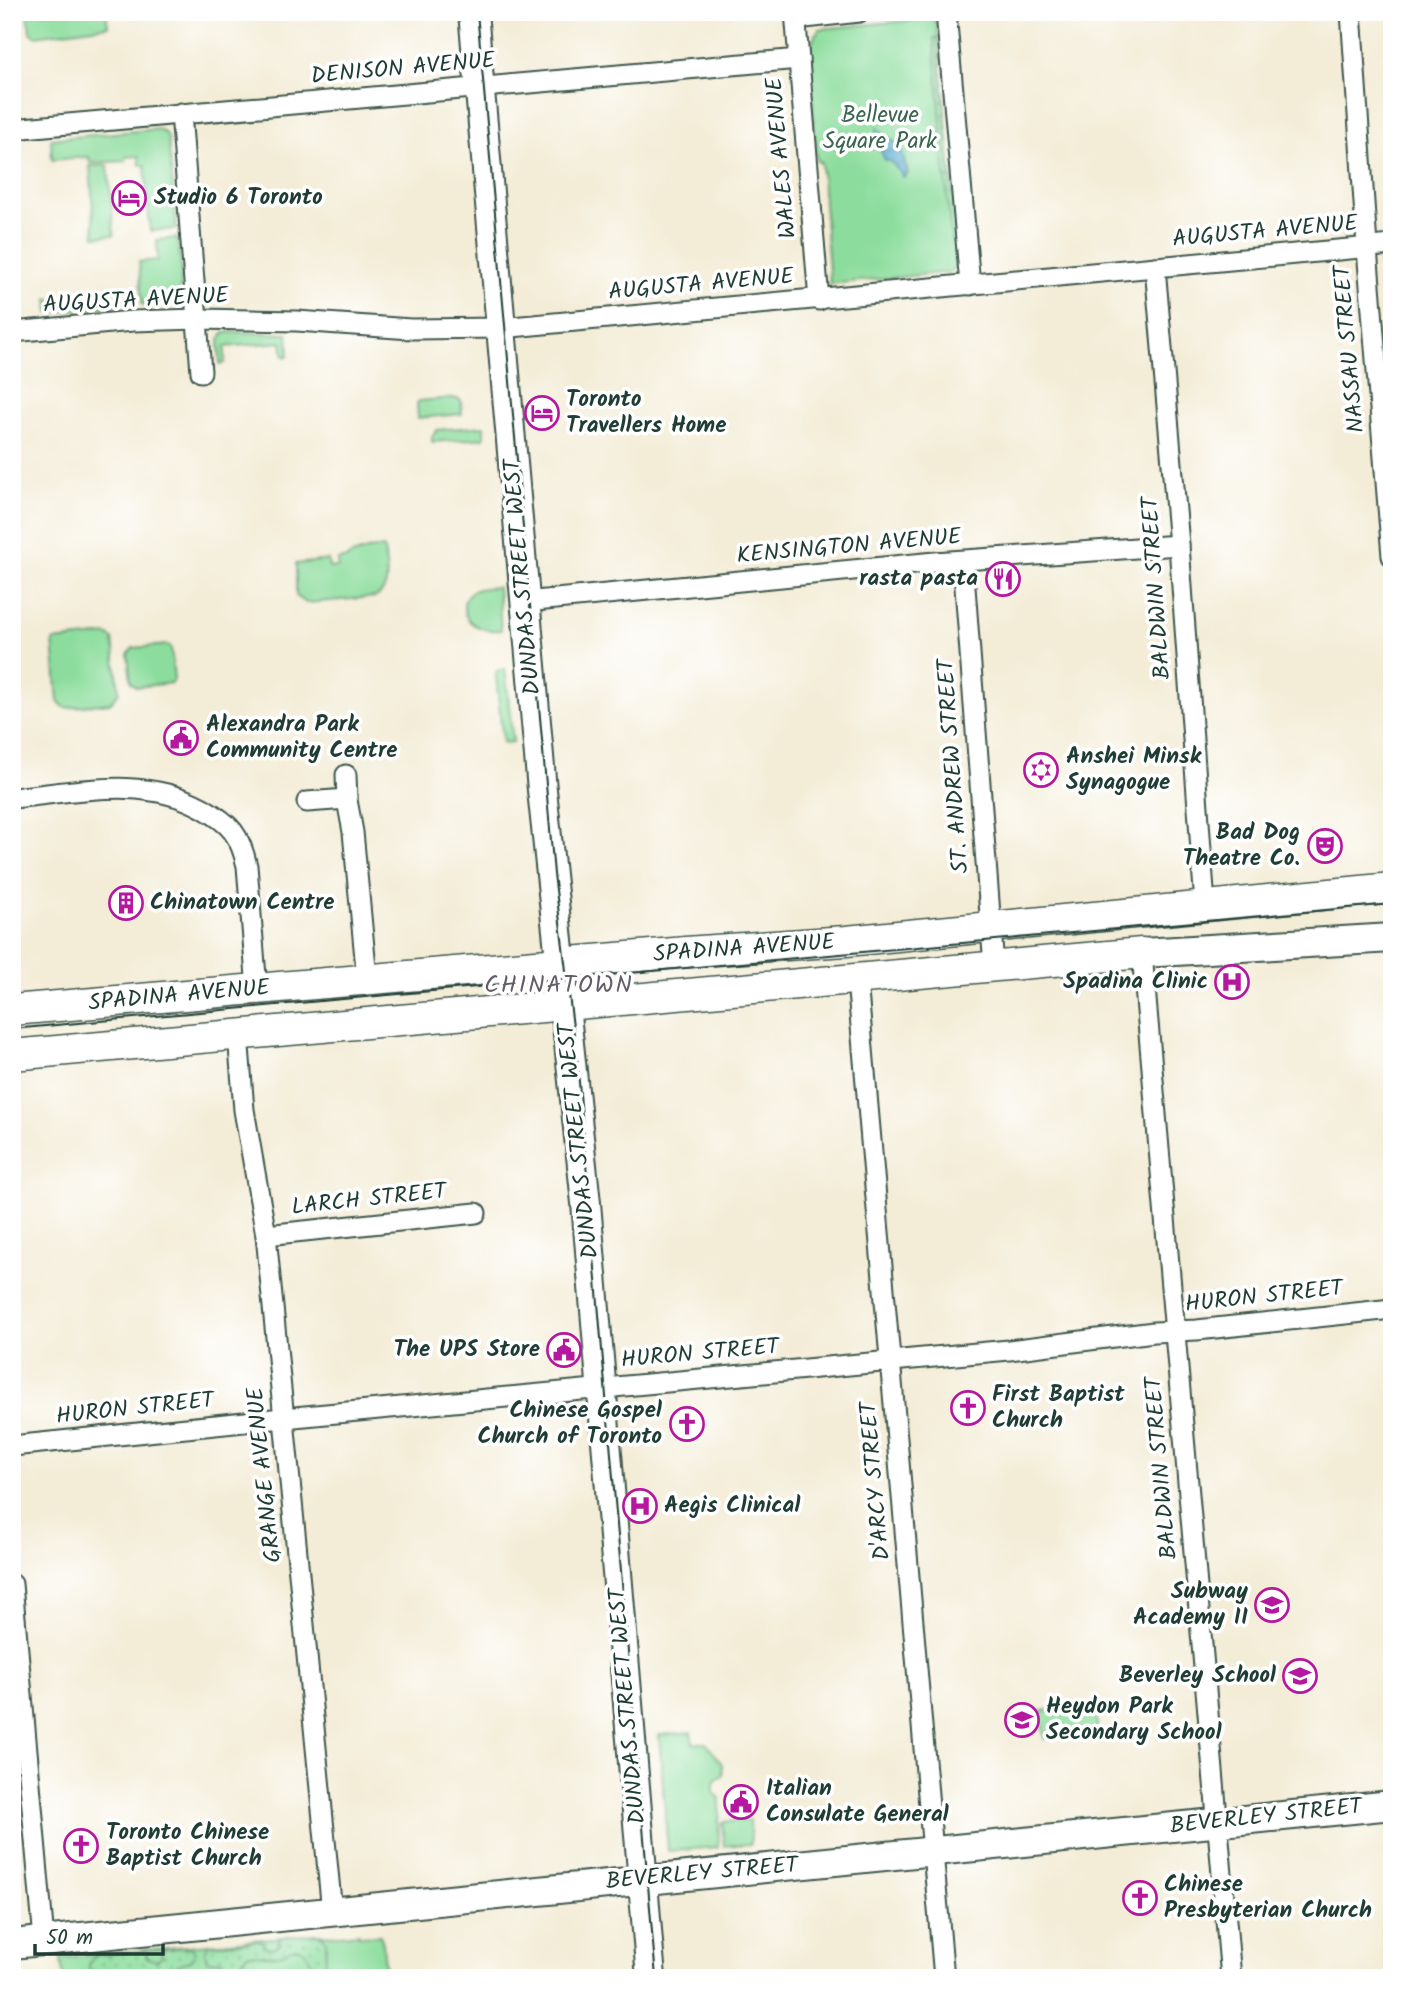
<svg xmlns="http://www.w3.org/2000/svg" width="1404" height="1990" viewBox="0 0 1404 1990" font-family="Kalam,sans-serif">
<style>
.green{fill:#8cdd9d;stroke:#568d68;stroke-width:2}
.garden{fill:url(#garden-dots);stroke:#568d68;stroke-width:2}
.water{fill:url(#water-waves);stroke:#397382;stroke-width:2}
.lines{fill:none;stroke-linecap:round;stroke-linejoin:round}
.street-casing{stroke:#3f574c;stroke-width:23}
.secondary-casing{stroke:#3f574c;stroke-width:32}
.primary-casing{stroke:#3f574c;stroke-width:33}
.street{stroke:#fff;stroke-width:19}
.secondary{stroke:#fff;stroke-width:28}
.primary{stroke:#fff;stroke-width:30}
.tram{stroke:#1f3d34;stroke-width:2}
.labels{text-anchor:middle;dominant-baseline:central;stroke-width:7;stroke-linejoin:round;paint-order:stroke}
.street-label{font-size:23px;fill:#1f3d34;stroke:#fff}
.park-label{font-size:23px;fill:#3a654e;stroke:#fff}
.poi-label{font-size:23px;font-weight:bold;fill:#1f3d34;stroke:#fff;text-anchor:start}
.neighbourhood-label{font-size:24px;letter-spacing:2px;fill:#625d68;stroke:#fff}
</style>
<defs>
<pattern id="garden-dots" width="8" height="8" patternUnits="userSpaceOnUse" patternTransform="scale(1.75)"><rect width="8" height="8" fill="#8cdd9d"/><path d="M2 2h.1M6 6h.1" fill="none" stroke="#72b481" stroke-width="1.8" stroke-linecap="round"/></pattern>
<pattern id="water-waves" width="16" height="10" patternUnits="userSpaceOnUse" patternTransform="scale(1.75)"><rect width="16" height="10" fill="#53a9cf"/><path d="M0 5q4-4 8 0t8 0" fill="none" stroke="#448ba9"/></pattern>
</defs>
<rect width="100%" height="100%" fill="#fff"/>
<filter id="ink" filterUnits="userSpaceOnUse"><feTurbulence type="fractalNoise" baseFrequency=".0143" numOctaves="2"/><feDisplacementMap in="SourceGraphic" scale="14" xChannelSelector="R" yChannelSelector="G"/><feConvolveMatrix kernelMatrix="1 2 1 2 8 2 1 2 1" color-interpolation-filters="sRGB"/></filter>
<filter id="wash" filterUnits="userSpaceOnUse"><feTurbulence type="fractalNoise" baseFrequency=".00686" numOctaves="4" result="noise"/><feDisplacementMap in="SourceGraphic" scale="28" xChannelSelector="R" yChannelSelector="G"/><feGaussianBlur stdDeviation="1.57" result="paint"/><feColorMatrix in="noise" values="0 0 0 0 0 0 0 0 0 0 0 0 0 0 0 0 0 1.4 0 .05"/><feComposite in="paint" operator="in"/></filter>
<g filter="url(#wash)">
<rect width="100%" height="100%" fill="#f3ecd6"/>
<g class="green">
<polygon points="27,12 106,12 108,26 35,36 30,31"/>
<polygon points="927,19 934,20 937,24 959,263 951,272 830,284 821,163 817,161 808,49 819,29"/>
<polygon points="158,129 166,134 168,138 177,229 150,231 145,165 140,165 139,156 126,157 126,161 90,163 89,157 52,160 51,139"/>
<polygon points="108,165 114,235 95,236 90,166"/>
<path d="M 177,238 C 179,254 189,294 170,301 C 162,304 151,304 142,305 L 139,262 L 158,260 L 157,240 Z"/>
<polygon points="48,299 120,306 49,313"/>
<polygon points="224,332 288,334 289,353 287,357 284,356 282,342 225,347 225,363 220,364 219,342"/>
<polygon points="455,398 461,401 462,414 418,418 417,404 419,401"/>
<polygon points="484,426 484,438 432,442 432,436 437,430"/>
<path d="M 384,548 C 385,564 393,588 376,597 L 306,603 L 296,596 L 296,564 L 328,560 L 329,568 L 338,567 L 338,560 L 348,558 L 349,556 L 367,550 Z"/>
<path d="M 498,587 L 501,630 C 485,631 465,627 464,607 C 464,601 466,595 471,592 C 478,587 489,588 498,587 Z"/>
<polygon points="107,635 113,639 119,692 110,703 65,708 58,701 53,641"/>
<polygon points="168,645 171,648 174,679 171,683 137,687 131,682 128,654 133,648"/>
<polygon points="505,669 513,742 503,743 496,676 497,671"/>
<polygon points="1095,1706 1098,1734 1044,1739 1041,1711"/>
<polygon points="691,1732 693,1743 706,1743 722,1764 723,1776 719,1777 714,1782 714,1793 720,1798 718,1847 668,1851 659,1735"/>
<polygon points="750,1820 751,1844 724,1846 722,1822"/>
<polygon points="359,1933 359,1936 380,1935 383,1943 386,1978 63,1978 61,1958 316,1934 339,1935"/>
</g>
<g class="garden">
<polygon points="934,38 938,38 957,241 951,241"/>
<path d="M 316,1934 L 323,1936 L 326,1941 L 325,1975 C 305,1970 315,1957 303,1950 C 295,1945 289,1951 282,1954 C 271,1958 258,1953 247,1954 C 240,1960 243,1969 235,1974 L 227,1970 L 222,1960 L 207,1961 L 205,1953 L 208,1945 L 259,1940 L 264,1943 L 263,1946 C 270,1949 276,1949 281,1943 L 278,1942 L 282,1937 Z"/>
<path d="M 189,1947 L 194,1950 C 198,1962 184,1961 177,1966 L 175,1978 L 160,1978 L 155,1974 L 144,1978 L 90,1978 L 89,1963 L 94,1957 L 99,1955 L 143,1951 L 147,1954 L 146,1957 L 156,1961 L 162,1957 L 161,1953 L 165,1949 Z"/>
</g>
<polygon class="water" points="877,129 900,146 908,173 904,177 891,162 885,160 878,145"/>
</g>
<g filter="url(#ink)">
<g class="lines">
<g class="street-casing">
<g id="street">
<polyline points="795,12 819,300"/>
<polyline points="946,12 970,285"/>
<polyline points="1351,12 1368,261 1392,556"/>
<polyline points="796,19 859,12"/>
<polyline points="181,113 201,372"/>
<polyline points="12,129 799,59"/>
<polyline points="1155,267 1179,545 1205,905"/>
<polyline points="12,332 133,321 198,319 297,321 411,329 501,328 1392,245"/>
<polyline points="963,561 994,967"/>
<polyline points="525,602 935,562 1179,545"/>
<polyline points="346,775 347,800 353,832 367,979"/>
<path d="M 12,798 C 75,792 145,775 203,808 C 231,824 240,835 247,866 L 257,989"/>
<polyline points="307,802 347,799"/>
<polyline points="1142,953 1231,1978"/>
<polyline points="857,980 944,1978"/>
<polyline points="238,1034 244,1110 266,1235 332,1912"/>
<polyline points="266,1235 476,1213"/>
<polyline points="12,1446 273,1419 1009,1350 1154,1332 1197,1330 1392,1309"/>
<polyline points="12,1584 44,1940"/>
</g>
</g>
<g class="secondary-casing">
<g id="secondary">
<polyline points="473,12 542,790 586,1203 651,1978"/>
<polyline points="1142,953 1392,938"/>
<polyline points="12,1944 1392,1805"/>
</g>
</g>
<g class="primary-casing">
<g id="primary">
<polyline points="12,1010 686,952 846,941 1392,888"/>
<path d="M 12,1055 C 389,1020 766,988 1142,953"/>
</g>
</g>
<use href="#street" class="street"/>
<use href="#secondary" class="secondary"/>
<use href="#primary" class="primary"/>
<g class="tram">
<polyline points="477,12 554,874 577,1059 585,1152 656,1978"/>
<polyline points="12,1029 1392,904"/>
</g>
</g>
</g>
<defs>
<g id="hotel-ring" transform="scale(1.75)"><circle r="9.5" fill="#fff" stroke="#b5179e" stroke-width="1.5"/><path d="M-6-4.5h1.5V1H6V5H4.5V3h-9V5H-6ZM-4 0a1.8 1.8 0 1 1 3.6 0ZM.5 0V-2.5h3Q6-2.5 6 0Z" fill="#b5179e"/></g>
<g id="restaurant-ring" transform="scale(1.75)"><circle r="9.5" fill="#fff" stroke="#b5179e" stroke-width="1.5"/><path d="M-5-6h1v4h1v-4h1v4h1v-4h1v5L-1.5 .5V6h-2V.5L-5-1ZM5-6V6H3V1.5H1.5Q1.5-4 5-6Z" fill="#b5179e"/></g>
<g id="civic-ring" transform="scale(1.75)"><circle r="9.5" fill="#fff" stroke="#b5179e" stroke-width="1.5"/><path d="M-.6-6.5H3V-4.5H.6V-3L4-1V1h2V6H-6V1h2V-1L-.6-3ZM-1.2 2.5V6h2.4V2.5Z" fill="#b5179e"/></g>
<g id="synagogue-ring" transform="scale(1.75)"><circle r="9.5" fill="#fff" stroke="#b5179e" stroke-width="1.5"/><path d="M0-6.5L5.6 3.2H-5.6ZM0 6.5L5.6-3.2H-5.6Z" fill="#b5179e"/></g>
<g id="theatre-ring" transform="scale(1.75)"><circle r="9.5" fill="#fff" stroke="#b5179e" stroke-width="1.5"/><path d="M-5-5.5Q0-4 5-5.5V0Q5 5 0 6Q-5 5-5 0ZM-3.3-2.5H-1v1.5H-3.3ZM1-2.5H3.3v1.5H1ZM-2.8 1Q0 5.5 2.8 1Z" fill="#b5179e"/></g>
<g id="building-ring" transform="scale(1.75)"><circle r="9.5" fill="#fff" stroke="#b5179e" stroke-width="1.5"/><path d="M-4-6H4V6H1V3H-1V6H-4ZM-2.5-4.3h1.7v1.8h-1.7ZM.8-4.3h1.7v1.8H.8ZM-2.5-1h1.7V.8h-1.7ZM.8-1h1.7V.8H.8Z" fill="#b5179e"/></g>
<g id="hospital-ring" transform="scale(1.75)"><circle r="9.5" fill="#fff" stroke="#b5179e" stroke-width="1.5"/><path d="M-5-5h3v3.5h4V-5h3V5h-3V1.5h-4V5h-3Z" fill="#b5179e"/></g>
<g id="church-ring" transform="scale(1.75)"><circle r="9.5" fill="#fff" stroke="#b5179e" stroke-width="1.5"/><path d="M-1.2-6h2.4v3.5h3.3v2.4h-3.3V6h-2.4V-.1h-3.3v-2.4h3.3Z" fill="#b5179e"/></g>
<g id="school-ring" transform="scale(1.75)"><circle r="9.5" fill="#fff" stroke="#b5179e" stroke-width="1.5"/><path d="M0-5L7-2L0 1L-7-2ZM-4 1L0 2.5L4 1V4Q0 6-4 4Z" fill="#b5179e"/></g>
</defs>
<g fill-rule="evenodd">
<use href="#hotel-ring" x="129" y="198"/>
<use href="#hotel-ring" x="542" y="413"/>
<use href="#restaurant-ring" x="1003" y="579"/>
<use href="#civic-ring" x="181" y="738"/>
<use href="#synagogue-ring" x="1041" y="770"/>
<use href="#theatre-ring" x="1325" y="846"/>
<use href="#building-ring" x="126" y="903"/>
<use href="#hospital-ring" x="1232" y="982"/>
<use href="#civic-ring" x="564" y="1350"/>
<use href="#church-ring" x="968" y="1408"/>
<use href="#church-ring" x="687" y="1424"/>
<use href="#hospital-ring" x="640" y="1506"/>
<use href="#school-ring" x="1272" y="1605"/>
<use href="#school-ring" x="1300" y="1676"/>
<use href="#school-ring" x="1022" y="1720"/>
<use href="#civic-ring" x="741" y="1802"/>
<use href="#church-ring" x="81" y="1846"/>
<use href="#church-ring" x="1140" y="1898"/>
</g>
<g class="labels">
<g class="street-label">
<text transform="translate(403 69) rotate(-5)">DENISON AVENUE</text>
<text transform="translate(782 158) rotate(-95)">WALES AVENUE</text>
<text transform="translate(1265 232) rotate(-5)">AUGUSTA AVENUE</text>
<text transform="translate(701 285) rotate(-5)">AUGUSTA AVENUE</text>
<text transform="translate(136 301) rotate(-3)">AUGUSTA AVENUE</text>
<text transform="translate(1350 349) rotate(-95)">NASSAU STREET</text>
<text transform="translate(849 547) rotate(-5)">KENSINGTON AVENUE</text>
<text transform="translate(523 577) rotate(-95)">DUNDAS STREET WEST</text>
<text transform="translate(1157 588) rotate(-94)">BALDWIN STREET</text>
<text transform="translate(954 766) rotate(-94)">ST. ANDREW STREET</text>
<text transform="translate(744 949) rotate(-4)">SPADINA AVENUE</text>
<text transform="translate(179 996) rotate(-5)">SPADINA AVENUE</text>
<text transform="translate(579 1141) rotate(-96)">DUNDAS STREET WEST</text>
<text transform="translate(369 1200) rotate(-6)">LARCH STREET</text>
<text transform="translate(1264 1297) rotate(-6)">HURON STREET</text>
<text transform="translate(700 1354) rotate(-5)">HURON STREET</text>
<text transform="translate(135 1409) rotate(-6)">HURON STREET</text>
<text transform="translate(1162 1468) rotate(-95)">BALDWIN STREET</text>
<text transform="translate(265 1475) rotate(-96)">GRANGE AVENUE</text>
<text transform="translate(876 1481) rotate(-95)">D'ARCY STREET</text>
<text transform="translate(628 1706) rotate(-95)">DUNDAS STREET WEST</text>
<text transform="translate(1266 1817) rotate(-6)">BEVERLEY STREET</text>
<text transform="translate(702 1874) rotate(-5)">BEVERLEY STREET</text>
</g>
<g class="park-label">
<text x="880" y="116">Bellevue<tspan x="880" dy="26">Square Park</tspan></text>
</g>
<g class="poi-label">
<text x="154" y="198">Studio 6 Toronto</text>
<text x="566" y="400">Toronto<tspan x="566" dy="26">Travellers Home</tspan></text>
<text x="978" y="579" text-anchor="end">rasta pasta</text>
<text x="206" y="725">Alexandra Park<tspan x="206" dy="26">Community Centre</tspan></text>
<text x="1066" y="757">Anshei Minsk<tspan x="1066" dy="26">Synagogue</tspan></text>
<text x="1300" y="833" text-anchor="end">Bad Dog<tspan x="1300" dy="26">Theatre Co.</tspan></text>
<text x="150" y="903">Chinatown Centre</text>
<text x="1208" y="982" text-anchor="end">Spadina Clinic</text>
<text x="540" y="1350" text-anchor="end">The UPS Store</text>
<text x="992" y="1395">First Baptist<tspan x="992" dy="26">Church</tspan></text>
<text x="662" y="1411" text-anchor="end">Chinese Gospel<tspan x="662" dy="26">Church of Toronto</tspan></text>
<text x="664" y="1506">Aegis Clinical</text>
<text x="1248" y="1592" text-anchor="end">Subway<tspan x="1248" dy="26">Academy II</tspan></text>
<text x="1276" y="1676" text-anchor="end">Beverley School</text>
<text x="1046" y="1707">Heydon Park<tspan x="1046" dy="26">Secondary School</tspan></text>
<text x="766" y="1789">Italian<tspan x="766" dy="26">Consulate General</tspan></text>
<text x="106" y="1833">Toronto Chinese<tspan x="106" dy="26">Baptist Church</tspan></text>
<text x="1164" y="1885">Chinese<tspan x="1164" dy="26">Presbyterian Church</tspan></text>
</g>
<g class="neighbourhood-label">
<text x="559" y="985">CHINATOWN</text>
</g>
</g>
<rect width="1404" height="1990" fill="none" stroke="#fff" stroke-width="42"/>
<path d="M35 1944v10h128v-10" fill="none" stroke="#1f3d34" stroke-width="3.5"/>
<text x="46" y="1944" font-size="21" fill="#1f3d34" stroke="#ffffff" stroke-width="5" paint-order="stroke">50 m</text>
</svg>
